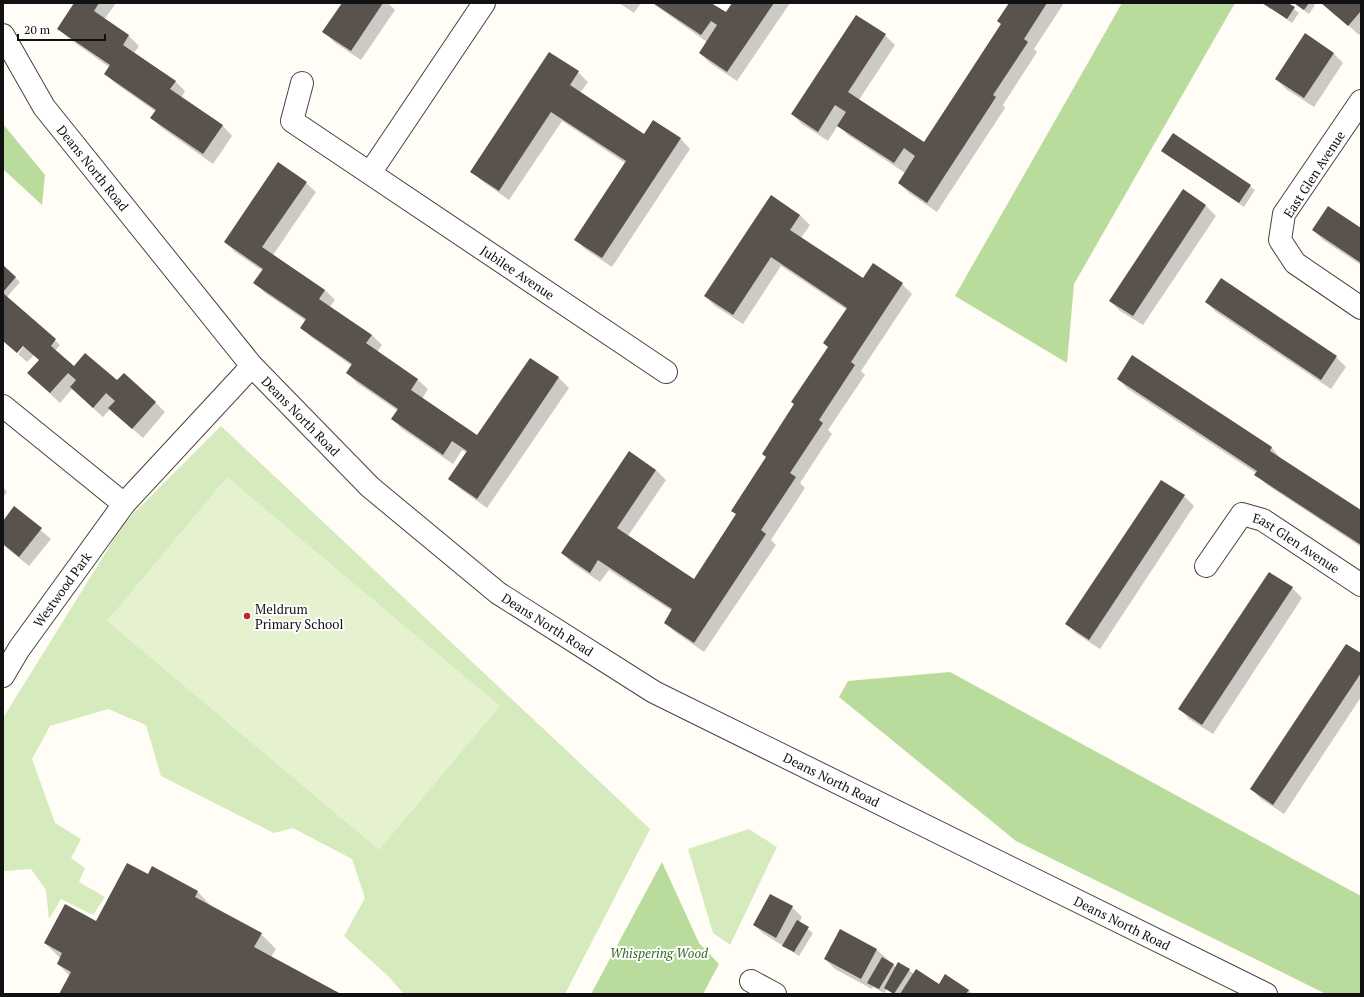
<svg xmlns="http://www.w3.org/2000/svg" width="1364" height="997" viewBox="0 0 1364 997" font-family="'PT Serif',serif">
<style>
.green{fill:#d5ebbd}
.forest{fill:#b9dc9c}
.pitch{fill:#e6f2cf}
.shadow{fill:#0003}
.building{fill:#5a524d}
.lines{fill:none;stroke-linecap:round;stroke-linejoin:round}
.minor-casing{stroke:#444;stroke-width:24}
.tertiary-casing{stroke:#444;stroke-width:24}
.minor{stroke:#fff;stroke-width:22}
.tertiary{stroke:#fff;stroke-width:22}
.poi-dot{fill:#c4262e;stroke:#fff;stroke-width:1.5}
.labels{text-anchor:middle;dominant-baseline:central;stroke-width:4;stroke-linejoin:round;paint-order:stroke}
.street-label{font-size:13px;fill:#111;stroke:#fff}
.poi-label{font-size:13px;fill:#111;stroke:#fff;text-anchor:start}
.park-label{font-size:13px;font-style:italic;fill:#2f6b1f;stroke:#fff}
</style>
<rect width="100%" height="100%" fill="#fffdf5"/>
<g class="green">
<polygon points="221,426 650,829 565,994 404,994 388,976 344,936 365,898 352,859 293,828 274,833 161,776 146,725 108,709 50,726 32,759 55,823 81,839 71,858 85,868 79,882 105,897 93,915 61,899 49,919 46,890 31,869 5,871 3,869 3,718 124,523"/>
<polygon points="749,829 777,847 730,945 713,933 688,849"/>
</g>
<g class="forest">
<polygon points="1122,3 1235,3 1074,284 1067,363 955,296"/>
<polygon points="3,124 45,175 42,205 3,169"/>
<polygon points="950,672 1361,896 1361,994 1326,994 1016,841 839,697 848,681"/>
<polygon points="662,862 699,943 719,964 703,994 591,994"/>
</g>
<polygon class="pitch" points="227,477 500,706 379,850 107,621"/>
<g class="shadow">
<polygon points="75,3 116,3 104,20 129,36 139,46 134,53 175,81 185,91 181,98 223,126 232,136 213,164 162,128 152,118 156,112 115,83 105,74 109,67 68,38 58,28"/>
<polygon points="344,3 388,3 395,10 361,60 334,42 324,32"/>
<polygon points="619,3 641,3 634,13"/>
<polygon points="652,3 710,3 726,14 733,3 790,3 737,81 710,63 700,53 707,42"/>
<polygon points="1010,3 1064,3 1034,49 1037,52 1003,105 1005,108 937,212 909,193 899,183 905,173 848,135 838,125 828,141 802,124 792,114 857,16 885,35 895,45 859,100 924,144 1001,24"/>
<polygon points="1264,3 1286,3 1299,13 1292,23"/>
<polygon points="1293,3 1313,3 1315,5 1309,14"/>
<polygon points="1324,3 1361,3 1361,33 1359,35"/>
<polygon points="1333,53 1343,63 1314,107 1286,89 1276,79"/>
<polygon points="578,72 588,82 580,93 644,135 654,121 681,139 690,149 612,267 585,249 575,239 625,163 562,121 509,200 482,181 472,171"/>
<polygon points="1173,134 1255,190 1244,207 1162,151"/>
<polygon points="306,183 316,192 273,255 325,290 335,300 330,307 372,335 382,345 377,352 418,380 428,389 422,399 477,437 531,359 559,378 569,388 487,508 459,488 449,479 467,453 462,450 453,464 402,429 392,419 398,411 357,383 347,373 352,366 311,337 301,328 306,321 265,293 255,283 263,271 235,252 225,242"/>
<polygon points="1183,190 1206,206 1216,216 1143,325 1120,311 1110,301"/>
<polygon points="771,196 800,215 810,225 801,238 863,280 902,284 912,294 861,371 865,375 828,430 832,434 800,483 805,488 771,540 776,545 704,652 675,632 665,623 672,611 609,570 600,582 572,563 562,553 656,470 666,480 628,536 694,580 737,515 733,511 767,458 829,347 847,310 781,266 743,324 715,306 705,296"/>
<polygon points="1313,230 1361,230 1361,265 1323,240"/>
<polygon points="3,267 20,282 7,297 60,345 55,351 74,367 117,382 155,402 165,412 143,438 110,409 103,417 72,389 60,403 28,373 40,360 34,355 27,362 18,354 24,346 23,344 16,352 3,341"/>
<polygon points="1206,302 1336,357 1346,367 1331,389 1216,312"/>
<polygon points="1133,357 1272,448 1281,459 1361,512 1361,547 1266,484 1256,473 1128,389 1118,379"/>
<polygon points="3,487 7,492 3,497"/>
<polygon points="1184,496 1194,506 1100,649 1077,634 1067,624"/>
<polygon points="15,508 51,539 29,566 3,545 3,522"/>
<polygon points="1270,573 1292,588 1302,598 1213,734 1189,719 1180,709"/>
<polygon points="1361,654 1361,697 1284,814 1261,799 1251,789"/>
<polygon points="152,867 198,892 212,907 261,934 276,949 271,957 339,994 60,994 70,976 58,964 60,958 45,943 96,922 148,875"/>
<polygon points="792,907 802,917 799,923 813,933 799,956 764,934 754,925"/>
<polygon points="840,931 877,950 896,967 909,970 914,974 939,985 969,990 972,994 893,994 887,989 884,993 873,987 872,989 835,969 825,959"/>
</g>
<g class="building">
<polygon points="74,3 99,3 94,11 129,35 123,45 176,81 170,89 223,125 203,154 150,118 156,110 104,74 110,65 57,29"/>
<polygon points="342,3 383,3 351,51 322,32"/>
<polygon points="653,3 711,3 726,12 732,3 774,3 727,72 699,53 717,25 711,21 701,35"/>
<polygon points="1009,3 1047,3 1024,39 1028,42 993,95 996,97 927,203 898,183 915,156 904,148 894,163 837,126 846,112 835,105 818,132 791,114 856,15 886,34 848,92 924,142 1001,24 997,21"/>
<polygon points="1262,3 1288,3 1295,7 1287,19"/>
<polygon points="1294,3 1309,3 1304,10"/>
<polygon points="1321,3 1361,3 1361,11 1348,26"/>
<polygon points="1305,33 1334,53 1304,98 1275,79"/>
<polygon points="549,52 579,71 570,85 644,134 653,120 681,138 602,258 574,240 626,161 551,112 499,191 470,172"/>
<polygon points="1173,133 1251,185 1239,203 1161,151"/>
<polygon points="278,162 307,182 262,247 325,290 319,299 372,335 366,343 418,379 411,390 477,435 530,358 559,377 477,499 448,479 467,451 452,441 443,455 391,419 398,409 346,373 352,364 300,328 306,319 253,283 263,269 224,242"/>
<polygon points="1183,189 1206,205 1133,316 1109,301"/>
<polygon points="771,195 800,215 790,230 854,272 863,278 873,263 903,283 851,362 855,365 819,420 823,423 790,473 796,477 761,530 766,534 694,643 664,623 672,609 598,560 590,573 561,553 629,451 656,470 617,528 694,579 736,514 731,511 766,457 762,454 794,404 791,402 828,347 823,343 847,308 771,257 733,315 704,296"/>
<polygon points="1328,206 1361,228 1361,263 1312,230"/>
<polygon points="3,265 16,277 3,292"/>
<polygon points="1221,278 1337,356 1321,380 1205,302"/>
<polygon points="3,293 56,339 51,346 74,366 85,353 117,380 124,373 156,402 132,429 108,408 115,401 106,393 93,408 70,387 76,380 68,373 50,393 27,373 39,360 23,346 17,353 3,341"/>
<polygon points="1132,355 1272,447 1270,451 1361,510 1361,545 1254,475 1257,471 1117,379"/>
<polygon points="1161,480 1185,495 1089,640 1065,624"/>
<polygon points="14,506 42,528 19,557 3,544 3,521"/>
<polygon points="1269,572 1293,587 1202,725 1178,709"/>
<polygon points="1346,644 1361,653 1361,673 1273,805 1250,789"/>
<polygon points="127,863 148,874 152,866 198,891 195,897 262,933 254,947 341,994 59,994 71,972 57,964 62,953 44,943 65,904 96,921"/>
<polygon points="770,894 793,906 776,938 753,925"/>
<polygon points="797,920 809,927 794,952 782,946"/>
<polygon points="840,929 877,949 861,979 824,959"/>
<polygon points="882,957 894,964 879,989 867,983"/>
<polygon points="898,962 910,969 894,994 884,988"/>
<polygon points="916,969 939,984 945,974 969,990 966,994 900,994"/>
</g>
<g class="lines">
<g class="minor-casing">
<g id="minor">
<path id="s1" d="M 302,83 L 292,121 L 666,372"/>
<polyline points="1361,101 1284,214 1280,240 1295,263 1361,308"/>
<polyline points="370,173 484,3"/>
<polyline points="3,406 124,504"/>
<path id="s2" d="M 1206,566 L 1242,514 L 1263,520 L 1361,585"/>
<path id="s3" d="M 3,676 L 19,649 L 124,504 L 252,366"/>
<polyline points="751,981 775,994"/>
</g>
</g>
<g class="tertiary-casing">
<g id="tertiary">
<path id="s4" d="M 3,35 L 44,107 L 252,366 L 370,487 L 498,593 L 654,692 L 1266,994"/>
</g>
</g>
<use href="#minor" class="minor"/>
<use href="#tertiary" class="tertiary"/>
</g>
<circle class="poi-dot" cx="247" cy="616" r="4"/>
<g class="labels">
<g class="street-label">
<text stroke="none"><textPath href="#s4" startOffset="161">Deans North Road</textPath></text>
<text transform="translate(1314 174) rotate(-57)">East Glen Avenue</text>
<text stroke="none"><textPath href="#s1" startOffset="311">Jubilee Avenue</textPath></text>
<text stroke="none"><textPath href="#s4" startOffset="485">Deans North Road</textPath></text>
<text stroke="none"><textPath href="#s2" startOffset="125">East Glen Avenue</textPath></text>
<text stroke="none"><textPath href="#s3" startOffset="105">Westwood Park</textPath></text>
<text stroke="none"><textPath href="#s4" startOffset="809">Deans North Road</textPath></text>
<text stroke="none"><textPath href="#s4" startOffset="1133">Deans North Road</textPath></text>
<text stroke="none"><textPath href="#s4" startOffset="1457">Deans North Road</textPath></text>
</g>
<g class="poi-label">
<text x="255" y="609">Meldrum<tspan x="255" dy="15">Primary School</tspan></text>
</g>
<g class="park-label">
<text x="659" y="953">Whispering Wood</text>
</g>
</g>
<rect width="1364" height="997" fill="none" stroke="#111111" stroke-width="8"/>
<path d="M18 34v6h87v-6" fill="none" stroke="#111111" stroke-width="2"/>
<text x="24" y="34" font-size="12" fill="#111111" stroke="#ffffff" stroke-width="3" paint-order="stroke">20 m</text>
</svg>
